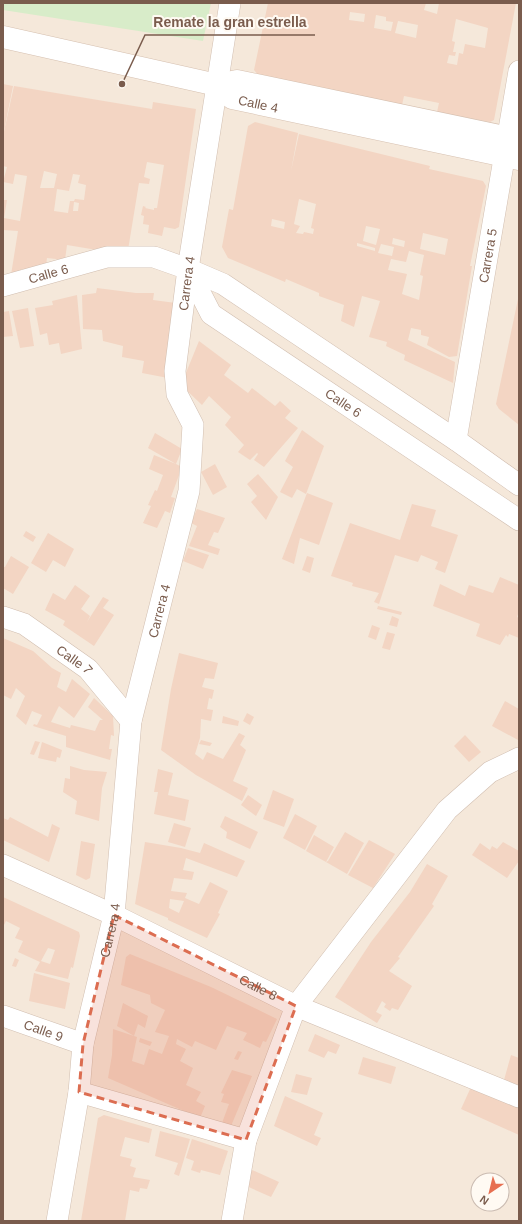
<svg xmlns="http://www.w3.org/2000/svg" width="522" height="1224" viewBox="0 0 522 1224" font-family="Arial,sans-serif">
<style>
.residential{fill:#f5e8da;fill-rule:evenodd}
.green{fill:#d8ecc9}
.building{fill:#f3d5c3;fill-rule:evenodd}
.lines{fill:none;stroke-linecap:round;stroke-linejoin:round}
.street-casing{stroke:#d1beb0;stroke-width:22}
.secondary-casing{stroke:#d6c0b0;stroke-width:23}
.street{stroke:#fff;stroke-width:21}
.secondary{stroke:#fff;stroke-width:22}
.marked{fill:#dc6d51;fill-opacity:0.2;stroke:#dc6d51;stroke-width:3;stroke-dasharray:8 5;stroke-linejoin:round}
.labels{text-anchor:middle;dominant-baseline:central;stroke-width:4;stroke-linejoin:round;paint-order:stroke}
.street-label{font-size:13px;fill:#7a5c4d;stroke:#fffaf3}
.leader{fill:none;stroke:#7a5c4d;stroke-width:1.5}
.callout-dot{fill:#7a5c4d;stroke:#fffaf3;stroke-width:1.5}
.callout-label{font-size:14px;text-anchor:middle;font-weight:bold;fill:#7a5c4d;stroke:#fffaf3;stroke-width:4;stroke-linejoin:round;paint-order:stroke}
</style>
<rect width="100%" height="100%" fill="#fdf6ec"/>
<path class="residential" d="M 3,3 L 519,3 L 519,1221 L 3,1221 ZM 478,1180 L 502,1180 L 502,1204 L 478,1204 Z"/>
<polygon class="green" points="3,3 211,3 203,41 3,10"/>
<g class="building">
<path d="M 268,3 L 426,3 L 424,10 L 437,14 L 439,3 L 516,3 L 494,120 L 490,122 L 437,112 L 439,103 L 404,96 L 402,105 L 260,77 L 254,70 ZM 350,12 L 365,14 L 364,22 L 349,20 ZM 376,15 L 386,17 L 386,21 L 393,22 L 391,31 L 374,28 ZM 456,19 L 488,28 L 485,48 L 465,44 L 463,54 L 459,53 L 457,65 L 447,63 L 449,55 L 455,56 L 456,52 L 453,52 L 455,42 L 452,41 ZM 398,21 L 418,25 L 416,38 L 395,33 Z"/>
<polygon points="3,84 13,86 4,131 3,130"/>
<path d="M 14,86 L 152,109 L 153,102 L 196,109 L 179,227 L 175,229 L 164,227 L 162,236 L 148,233 L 149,225 L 143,224 L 144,216 L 141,215 L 143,206 L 146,207 L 145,208 L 154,210 L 154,208 L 157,208 L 164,165 L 147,162 L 144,177 L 150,179 L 149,184 L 139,183 L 128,250 L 103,251 L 67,245 L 65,260 L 47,258 L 45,273 L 21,269 L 20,277 L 11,275 L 18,231 L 3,230 L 3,200 L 7,200 L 4,218 L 20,221 L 27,176 L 15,174 L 13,184 L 3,182 L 7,167 L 3,166 L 3,136 ZM 44,171 L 57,174 L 54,188 L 40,188 ZM 73,174 L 80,175 L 78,183 L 86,185 L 84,200 L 75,199 L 74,201 L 70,201 L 68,213 L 54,211 L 57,189 L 69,191 ZM 74,202 L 79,203 L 78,211 L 73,211 Z"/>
<path d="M 255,122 L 298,133 L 291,171 L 299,134 L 430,166 L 429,169 L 483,181 L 486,186 L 470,266 L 472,266 L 457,356 L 449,357 L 427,345 L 429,337 L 421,335 L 421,330 L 411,328 L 408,340 L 455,362 L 453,383 L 404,360 L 405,355 L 386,346 L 387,342 L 369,337 L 380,301 L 362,296 L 354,327 L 341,321 L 344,305 L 319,296 L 319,293 L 286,279 L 285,282 L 228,258 L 222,247 L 229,209 L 233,210 L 248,126 ZM 299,199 L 316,204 L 311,228 L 314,229 L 313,234 L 304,232 L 303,234 L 296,233 L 300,226 L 294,224 ZM 272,219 L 285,222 L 284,229 L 271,226 ZM 366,226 L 380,229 L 376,245 L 363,241 ZM 423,233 L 448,239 L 445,255 L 420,249 ZM 393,238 L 405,241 L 404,247 L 392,244 ZM 357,243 L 375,248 L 375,251 L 357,246 ZM 381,244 L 394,247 L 392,256 L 378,253 ZM 409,251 L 424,255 L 420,275 L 423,276 L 419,300 L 402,294 L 407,274 L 388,270 L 391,259 L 406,262 Z"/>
<polygon points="97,288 136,293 154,293 153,300 176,303 168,378 142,373 144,361 122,357 123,346 103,341 102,330 83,329 82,295 96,293"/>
<polygon points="77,295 82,349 61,354 59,343 49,345 47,333 40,335 35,308 53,305 52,301"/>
<polygon points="518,299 519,299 519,425 499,409 496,404"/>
<polygon points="28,308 34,346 20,348 12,311"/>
<polygon points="9,311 13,336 3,337 3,312"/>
<polygon points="199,341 231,365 224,375 248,393 252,388 275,406 280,401 291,411 285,418 298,428 264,467 254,460 258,454 257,453 250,460 238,452 244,445 225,425 231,417 209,396 202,405 181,385"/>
<polygon points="302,430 324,446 306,494 297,489 292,498 280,492 293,467 285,461"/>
<polygon points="155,433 182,449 176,464 182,467 171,497 175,498 170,513 165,511 157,528 143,523 151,506 148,505 155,490 157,491 163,475 149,469 154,455 176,464 148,448"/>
<polygon points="215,464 227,487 213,495 201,472"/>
<polygon points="258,474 278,497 266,520 251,502 257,496 247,484"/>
<polygon points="307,493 333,503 319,545 300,538 294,564 282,559"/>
<polygon points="412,504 436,510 431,526 458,535 445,573 435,569 438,562 421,555 418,562 395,555 379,604 374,602 379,593 352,586 353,583 331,576 350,523 400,540"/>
<polygon points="197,509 225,518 218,533 214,532 208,545 220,549 218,555 189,546 197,526 191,523"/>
<polygon points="26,531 36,537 33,542 23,536"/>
<polygon points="48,533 74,549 65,567 53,560 46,572 31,563"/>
<polygon points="188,548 209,555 203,569 183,561"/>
<polygon points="11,556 29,567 13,594 3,588 3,567 5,567"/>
<polygon points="307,556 314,558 310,573 302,570"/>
<polygon points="500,577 519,585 519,611 517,617 519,618 519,638 509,634 508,637 506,635 500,645 476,636 480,624 433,606 440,584 465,596 469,585 493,593"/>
<polygon points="75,585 90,596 81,609 90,616 87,622 103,597 109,600 103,608 114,615 94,646 63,625 65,621 45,610 53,593 65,600"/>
<polygon points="378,606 402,612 401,615 377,609"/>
<polygon points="392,616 399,619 397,627 389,625"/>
<polygon points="372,625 380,628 376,640 368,637"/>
<polygon points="387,632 395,634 390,650 382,648"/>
<polygon points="3,638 33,651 52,668 61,673 57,687 66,692 72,679 90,694 74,718 59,706 51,722 70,728 71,725 95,731 100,720 103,720 88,707 94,698 113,716 114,736 111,735 109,749 112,749 110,760 66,747 66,736 33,726 34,724 37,725 42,715 32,711 26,725 16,716 25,696 16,688 11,699 3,695"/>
<polygon points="179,653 218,663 214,679 205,678 202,687 214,690 212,699 209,698 207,709 213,710 211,721 201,719 200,738 195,754 203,760 207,752 223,759 239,733 245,736 240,745 246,750 233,781 248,788 242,801 196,775 161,750 171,689"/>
<polygon points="505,701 519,709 518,740 492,726"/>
<polygon points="247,713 254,717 250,725 243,721"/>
<polygon points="223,716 239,721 238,726 222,723"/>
<polygon points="465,735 481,752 469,762 454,746"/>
<polygon points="201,740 212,743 210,746 199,744"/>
<polygon points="35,741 40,742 34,755 30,754"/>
<polygon points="42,742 62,750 60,758 57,757 56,762 38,758"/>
<polygon points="70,766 84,770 107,772 102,788 99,821 75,814 77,801 63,792 65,778 70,779"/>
<polygon points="158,769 173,773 168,795 189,800 185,821 154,814 158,792 154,792"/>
<polygon points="273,790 294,799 284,827 263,819"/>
<polygon points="248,795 262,805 256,816 241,805"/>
<polygon points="295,814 317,826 305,850 283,838"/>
<polygon points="225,816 258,832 250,849 226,838 227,832 220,827"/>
<polygon points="10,817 48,837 52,824 60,828 49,862 3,840 3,818 8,820"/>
<polygon points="174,823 191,828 185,847 168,842"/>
<polygon points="345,832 364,843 347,874 326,862 328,861"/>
<polygon points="314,835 334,847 326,862 306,851"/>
<polygon points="369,840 395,854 373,888 348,875"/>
<polygon points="81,841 95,844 90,878 86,880 76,875"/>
<path d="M 145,842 L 181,848 L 200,853 L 204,843 L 245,861 L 237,877 L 186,858 L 183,870 L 194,872 L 192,880 L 174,878 L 171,891 L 187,893 L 185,898 L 199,904 L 210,882 L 228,891 L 218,913 L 220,914 L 207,938 L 168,920 L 168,918 L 135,904 ZM 170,899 L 184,901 L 179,913 L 169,908 Z"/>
<polygon points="503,842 519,851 519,861 507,878 472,855 480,843 490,850 492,846 497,849"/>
<polygon points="427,864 448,876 432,904 434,906 398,957 400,958 389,971 412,986 398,1010 392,1008 390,1011 384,1007 386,1004 382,1001 376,1012 382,1015 377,1023 335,997 371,942 410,892"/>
<path d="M 3,897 L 79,932 L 80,936 L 73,968 L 71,967 L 68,979 L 35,971 L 40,962 L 18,952 L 23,941 L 15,938 L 20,928 L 6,921 L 3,927 ZM 48,948 L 55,950 L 50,964 L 41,961 Z"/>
<polygon points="130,954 211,987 277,1019 266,1042 263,1041 260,1048 243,1040 247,1033 227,1026 216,1050 195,1041 192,1047 177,1039 176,1044 186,1049 180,1061 193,1068 186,1085 201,1092 196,1101 205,1106 200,1118 108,1078 112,1055 113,1029 137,1037 132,1061 144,1065 149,1049 162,1054 169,1036 155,1032 165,1010 151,1003 150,995 121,985 126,957"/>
<polygon points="15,958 19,960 16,967 12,966"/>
<polygon points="34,973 70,983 65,1009 29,1001"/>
<polygon points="123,1003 148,1016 145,1028 138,1024 134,1036 117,1026"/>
<polygon points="315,1034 340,1045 336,1054 328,1051 324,1058 308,1051"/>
<polygon points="140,1038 152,1042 150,1046 139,1042"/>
<polygon points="238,1051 242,1052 238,1060 234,1059"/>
<polygon points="511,1055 519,1058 519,1085 504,1080"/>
<polygon points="363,1057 396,1067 391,1084 358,1074"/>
<polygon points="232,1070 252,1076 231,1126 222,1123 229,1104 221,1102 224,1094 221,1093"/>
<polygon points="296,1074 312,1078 307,1095 291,1092"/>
<polygon points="471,1087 519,1108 519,1135 461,1109"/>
<polygon points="285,1096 323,1113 314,1135 321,1138 317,1146 274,1126"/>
<polygon points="104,1115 152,1129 149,1143 125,1137 120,1156 132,1159 130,1166 136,1168 133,1177 150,1180 147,1189 140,1188 139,1192 130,1190 125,1221 81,1221 98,1118"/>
<polygon points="160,1131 190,1139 179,1176 174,1174 178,1163 155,1156"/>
<polygon points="192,1139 228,1151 220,1175 201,1170 200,1173 191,1170 194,1161 186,1158"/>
<polygon points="250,1169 279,1182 271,1197 244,1185"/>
</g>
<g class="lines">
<g class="street-casing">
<g id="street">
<path id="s1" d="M 188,269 L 211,314 L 519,520"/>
<path id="s2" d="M 3,286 L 107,257 L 154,257 L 188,269 L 223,284 L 456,440 L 519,485"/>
<path id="s3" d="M 456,440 L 519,71"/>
<path id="s4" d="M 3,617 L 24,624 L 88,669 L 131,721"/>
<path id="s5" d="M 3,865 L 114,915 L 296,1006 L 519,1097"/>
<path id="s6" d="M 3,1016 L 83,1044"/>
<polyline points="79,1092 246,1140"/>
<path id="s7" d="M 57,1221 L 79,1092 L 83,1044 L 114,915 L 131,721 L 189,491 L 193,425 L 177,394 L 175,371 L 188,269 L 230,3"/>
<polyline points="232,1221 246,1140 296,1006 447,810 490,772 519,758"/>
</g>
</g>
<g class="secondary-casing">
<g id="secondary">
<path id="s8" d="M 3,37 L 217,85 L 232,98 L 519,159"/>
<polyline points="217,85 237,81 519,140"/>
</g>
</g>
<use href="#street" class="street"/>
<use href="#secondary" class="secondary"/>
</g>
<path class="marked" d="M 114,915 L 296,1006 L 246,1140 L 79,1092 L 83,1044 Z"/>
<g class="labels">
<g class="street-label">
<text stroke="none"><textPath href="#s8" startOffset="266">Calle 4</textPath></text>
<text stroke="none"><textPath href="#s3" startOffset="187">Carrera 5</textPath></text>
<text stroke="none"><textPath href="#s2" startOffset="47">Calle 6</textPath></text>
<text stroke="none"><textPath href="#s7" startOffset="956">Carrera 4</textPath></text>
<text stroke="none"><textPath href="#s1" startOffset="210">Calle 6</textPath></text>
<text stroke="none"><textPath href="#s7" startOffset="620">Carrera 4</textPath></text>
<text stroke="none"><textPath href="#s4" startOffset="84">Calle 7</textPath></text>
<text stroke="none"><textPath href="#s7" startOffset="296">Carrera 4</textPath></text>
<text stroke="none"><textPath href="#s5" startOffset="283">Calle 8</textPath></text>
<text stroke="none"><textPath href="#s6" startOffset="43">Calle 9</textPath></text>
</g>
</g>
<path class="leader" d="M122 84L145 35H315"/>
<circle class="callout-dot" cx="122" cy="84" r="4"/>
<g class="callout-label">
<text x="230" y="27">Remate la gran estrella</text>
</g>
<rect width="522" height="1224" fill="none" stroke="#7a5c4d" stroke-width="8"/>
<g transform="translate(490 1192) rotate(215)"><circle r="19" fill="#fffaf3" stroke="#cabbb1"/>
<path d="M0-3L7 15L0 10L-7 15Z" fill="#e76f51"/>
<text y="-6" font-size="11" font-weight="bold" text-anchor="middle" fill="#7a5c4d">N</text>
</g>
</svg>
